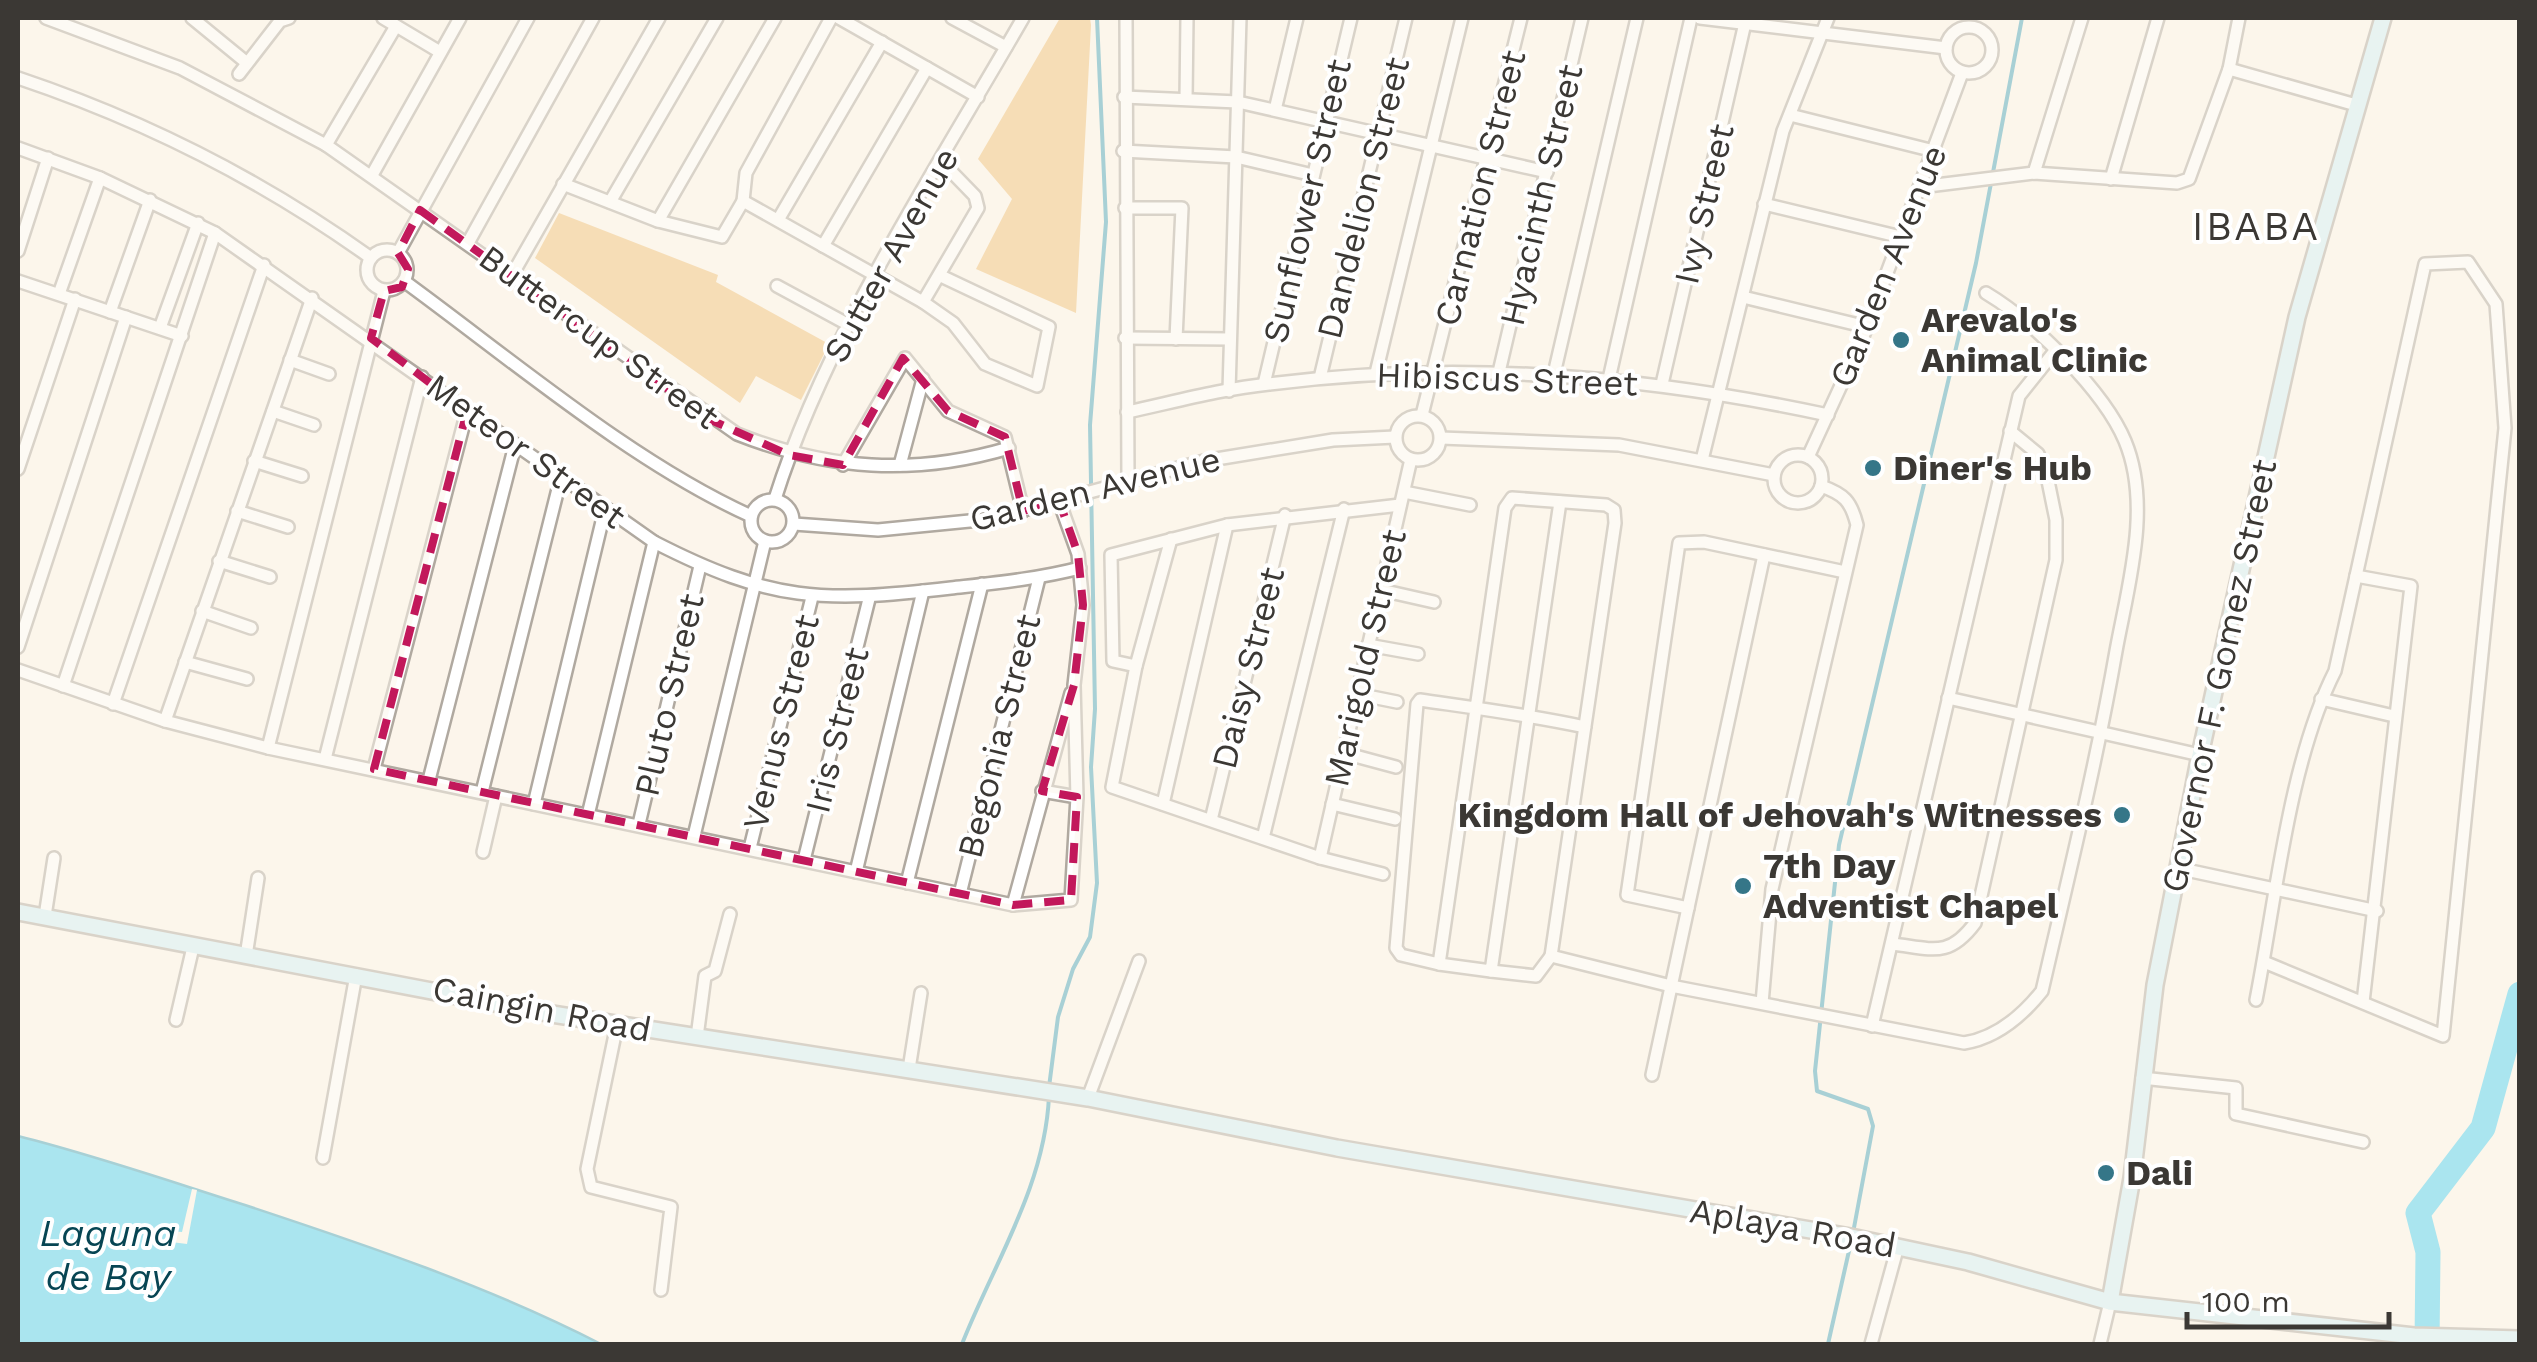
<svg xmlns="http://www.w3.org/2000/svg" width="2537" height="1362" viewBox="0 0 2537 1362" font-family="'Work Sans',sans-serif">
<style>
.green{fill:#efbf76}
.water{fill:#47d0f3;stroke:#43a2ba;stroke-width:2.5}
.pier{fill:#fcf5eb}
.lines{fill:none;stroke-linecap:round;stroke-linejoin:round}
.stream{stroke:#43a2ba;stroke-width:4}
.river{stroke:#47d0f3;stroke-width:25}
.street-casing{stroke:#b0a9a0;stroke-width:16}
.secondary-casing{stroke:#b0a9a0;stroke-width:20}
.street{stroke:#fff;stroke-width:11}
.secondary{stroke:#d0eff8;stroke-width:15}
.marked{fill:none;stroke:#c2185b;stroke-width:8;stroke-dasharray:20 12;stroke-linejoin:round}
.poi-dot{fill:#357688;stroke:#fff;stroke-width:4}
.labels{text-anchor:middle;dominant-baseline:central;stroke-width:8;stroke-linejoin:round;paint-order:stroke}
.street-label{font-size:35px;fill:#3b3834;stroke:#fff}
.poi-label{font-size:35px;font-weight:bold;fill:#3b3834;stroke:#fff;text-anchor:start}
.water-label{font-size:38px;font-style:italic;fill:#074553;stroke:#fff}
.quarter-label{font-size:40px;letter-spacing:2.5px;fill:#3b3834;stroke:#fff}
</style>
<rect width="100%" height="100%" fill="#fcf5eb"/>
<g class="green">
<polygon points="1060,18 1090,18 1091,25 1076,313 976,269 1012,199 978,159"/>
<polygon points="559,213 718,275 716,282 829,344 801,400 756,376 740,403 535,258"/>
</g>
<path class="water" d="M 18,1136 C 94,1155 169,1181 245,1205 C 366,1245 488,1286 601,1344 L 18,1344 Z"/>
<polygon class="pier" points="192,1189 197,1190 187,1244 171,1242 172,1231 182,1232"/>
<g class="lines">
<g class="stream">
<polyline points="1049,1087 1058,1017 1073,969 1090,937 1097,883 1091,767 1095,709 1090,425 1106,222 1097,18"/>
<polyline points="1853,1233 1873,1126 1868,1109 1817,1091 1815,1071 1839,845 1976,263 2022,18"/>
<path d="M 962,1344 C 994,1263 1045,1186 1049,1096"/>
<polyline points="1828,1344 1851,1242"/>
</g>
<polyline class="river" points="2427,1344 2428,1252 2418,1213 2483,1128 2520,994"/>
<g class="street-casing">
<g id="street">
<path d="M 46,18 L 180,68 L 326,145 L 737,434 C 828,470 914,476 1009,448"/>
<polyline points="192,18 247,63"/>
<polyline points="383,18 440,52"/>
<polyline points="839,18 978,97"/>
<polyline points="952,18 1006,47"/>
<polyline points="1126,18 1128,480"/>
<polyline points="1700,18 1946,48"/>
<circle cx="1969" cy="50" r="23"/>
<polyline points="2229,69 2356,105"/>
<polyline points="239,74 280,21 289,18"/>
<path d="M 18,78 C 146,121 261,179 371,258"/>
<polyline points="1124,97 1238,102 1547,172"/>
<polyline points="1186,99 1187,18"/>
<polyline points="1275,110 1297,18"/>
<polyline points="1790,115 1934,151"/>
<polyline points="326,145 396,26"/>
<path d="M 18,148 L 100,178 L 215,233 L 654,542 C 771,602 822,603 951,588 C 995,583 1037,579 1080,568"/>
<polyline points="1123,151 1236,157 1313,175"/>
<polyline points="2034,173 2082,18"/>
<polyline points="372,175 460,18"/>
<polyline points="2111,179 2158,18"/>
<polyline points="563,184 658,221 722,237 743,201 746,173 831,18"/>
<polyline points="1920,187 2034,173 2177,183 2189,179 2229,69 2239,18"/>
<polyline points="743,201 923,302 953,323 985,364 1037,386 1049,327 941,276"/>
<polyline points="610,202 717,18"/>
<polyline points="1764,204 1901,237"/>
<polyline points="1125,208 1182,208 1176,339"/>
<polyline points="778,220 882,42"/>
<polyline points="658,221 775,18"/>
<polyline points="468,243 593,18"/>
<polyline points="823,246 927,68"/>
<circle cx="387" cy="270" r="20"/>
<polyline points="18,251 48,158"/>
<polyline points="398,253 528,18"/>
<polyline points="512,275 659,18"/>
<polyline points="18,281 182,336"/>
<path d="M 404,281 C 511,359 633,463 751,516"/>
<polyline points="777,286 849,325"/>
<polyline points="59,294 100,178"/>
<polyline points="1743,297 1867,327"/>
<polyline points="923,302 978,208 975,196 942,162"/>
<polyline points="110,312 150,200"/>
<polyline points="160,328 198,223"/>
<polyline points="1125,338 1230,339"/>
<polyline points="290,360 329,374"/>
<polyline points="1499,372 1582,18"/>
<polyline points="1376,373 1462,18"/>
<polyline points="1554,374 1637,18"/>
<polyline points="1320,378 1406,18"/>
<polyline points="1609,379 1691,18"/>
<polyline points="1264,384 1351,18"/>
<polyline points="1662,384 1745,23"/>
<polyline points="1229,391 1240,18"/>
<polyline points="273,411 314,425"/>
<path d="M 1127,412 C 1174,402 1221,389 1269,384 C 1458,360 1642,375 1828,415"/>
<polyline points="1422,415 1521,18"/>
<circle cx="1418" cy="438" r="22"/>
<polyline points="1441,438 1619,445 1774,475"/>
<circle cx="1798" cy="479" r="24"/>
<polyline points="1808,457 1861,342 1962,73"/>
<polyline points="1702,460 1783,131 1828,18"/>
<polyline points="254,461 302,476"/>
<polyline points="843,465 905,358 948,411 1005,437 1023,511"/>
<polyline points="900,465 923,379"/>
<polyline points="18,469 75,299"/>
<polyline points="1404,492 1470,505"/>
<path d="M 775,499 C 826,336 937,168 1023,18"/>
<circle cx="772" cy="521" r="21"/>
<polyline points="237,511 288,527"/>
<polyline points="794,524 878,530 990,519 1204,461 1333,440 1395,437"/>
<polyline points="1171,539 1136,666 1112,787 1320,858 1383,874"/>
<polyline points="219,561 270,577"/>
<polyline points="2356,576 2411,586 2363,1002"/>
<polyline points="1381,590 1434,602"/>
<polyline points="202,611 251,628"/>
<polyline points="1368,645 1418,654"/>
<polyline points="18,647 126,317"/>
<polyline points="185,662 247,679"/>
<polyline points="1136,666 1113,661 1111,555 1227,525 1400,505"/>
<polyline points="18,670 165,721 268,748 1013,905 1071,900 1077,797 1074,685 1083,605 1078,554 1059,501"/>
<polyline points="63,686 215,233"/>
<polyline points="1357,694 1397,702"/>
<polyline points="1948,698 2200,755"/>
<polyline points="2321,699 2394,716"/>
<polyline points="113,704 264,265"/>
<polyline points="165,721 312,298"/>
<path d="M 1585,727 C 1530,715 1475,708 1420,700 L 1417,704 L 1396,948 L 1401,955 L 1439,964 L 1505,508 L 1512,498 L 1606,505 L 1614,510 L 1615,523 L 1551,956 L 1671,986 L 1964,1043 C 1996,1038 2022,1016 2042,991 C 2068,878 2096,765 2116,651 C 2128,585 2152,506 2125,441 C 2104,391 2033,321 1986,293"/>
<polyline points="268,748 384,291"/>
<polyline points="1344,753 1396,767"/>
<polyline points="325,759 422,377"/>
<polyline points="374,769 467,411"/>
<polyline points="429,780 515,445"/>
<polyline points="1042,791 1077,797"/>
<polyline points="482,792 561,477"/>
<polyline points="534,804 605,509"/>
<polyline points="1163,804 1227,525"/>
<polyline points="1332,804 1395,819"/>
<polyline points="588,815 654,542"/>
<polyline points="1211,820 1285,515"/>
<polyline points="639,824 700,566"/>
<polyline points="694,836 765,541"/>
<polyline points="1263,838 1344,509"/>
<polyline points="750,848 812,597"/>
<polyline points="483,852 496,796"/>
<polyline points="1320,858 1411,459"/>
<polyline points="804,860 869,599"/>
<polyline points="2177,868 2377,911"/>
<polyline points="856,872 923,591"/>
<polyline points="907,883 982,584"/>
<polyline points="960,894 1039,578"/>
<polyline points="1013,905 1071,693"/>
<polyline points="1688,908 1627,895 1679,543 1704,542 1845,572"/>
<polyline points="45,916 54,858"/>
<path d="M 1893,944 C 1933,949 1949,958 1975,923 L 2056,560 L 2056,520 L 2047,476 L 2038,454 L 2010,431"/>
<polyline points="246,956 258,878"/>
<polyline points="1439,964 1491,971 1560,502"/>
<polyline points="1491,971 1536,976 1551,956"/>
<path d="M 2256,1000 C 2276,898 2289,762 2335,671 L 2425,264 L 2468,262 L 2496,304 L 2505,428 L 2443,1036 L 2264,962"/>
<path d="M 1762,1003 L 1772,889 L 1857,525 C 1851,501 1844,494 1821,486"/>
<polyline points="176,1020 193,947"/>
<polyline points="617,1025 587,1169 591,1187 671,1207 661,1290"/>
<polyline points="1872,1026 2019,396 2055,351"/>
<polyline points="697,1037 705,976 715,971 730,914"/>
<polyline points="909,1069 921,993"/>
<polyline points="1652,1075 1764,555"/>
<polyline points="2142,1078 2236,1088 2236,1114 2363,1142"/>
<polyline points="1088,1098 1139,961"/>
<polyline points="323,1158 356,975"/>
<polyline points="1871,1344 1898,1246"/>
<polyline points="2100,1344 2110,1302"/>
</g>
</g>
<g class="secondary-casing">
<g id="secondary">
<polyline points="18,912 552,1014 1088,1098 1337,1148 1851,1237 1968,1262 2110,1302 2414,1336 2520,1339"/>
<polyline points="2110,1302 2132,1178 2155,985 2200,755 2297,317 2383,18"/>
</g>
</g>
<use href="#street" class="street"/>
<use href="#secondary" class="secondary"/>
</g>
<path d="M0 0H2537V1362H0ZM 420,210 L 711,420 L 789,455 L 843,465 L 903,358 L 948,411 L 1005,437 L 1023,511 L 1059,501 L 1078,554 L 1083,605 L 1074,685 L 1042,791 L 1077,797 L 1071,900 L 1013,905 L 374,769 L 467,411 L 371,338 L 384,291 L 402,287 L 408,269 L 398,253 Z" fill="#fcf5eb" fill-opacity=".55" fill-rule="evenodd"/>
<path class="marked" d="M 420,210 L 711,420 L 789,455 L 843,465 L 903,358 L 948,411 L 1005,437 L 1023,511 L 1059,501 L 1078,554 L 1083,605 L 1074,685 L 1042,791 L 1077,797 L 1071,900 L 1013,905 L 374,769 L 467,411 L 371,338 L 384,291 L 402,287 L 408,269 L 398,253 Z"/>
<g class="poi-dot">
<circle cx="1901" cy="340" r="10"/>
<circle cx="1873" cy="468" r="10"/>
<circle cx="2122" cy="815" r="10"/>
<circle cx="1743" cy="886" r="10"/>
<circle cx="2106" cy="1173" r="10"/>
</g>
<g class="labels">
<g class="street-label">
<text transform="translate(1480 188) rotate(-76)">Carnation Street</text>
<text transform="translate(1541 195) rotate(-77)">Hyacinth Street</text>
<text transform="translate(1363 198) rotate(-76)">Dandelion Street</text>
<text transform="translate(1307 201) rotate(-77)">Sunflower Street</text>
<text transform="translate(1704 204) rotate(-77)">Ivy Street</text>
<text transform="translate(891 255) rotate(-61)">Sutter Avenue</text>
<text transform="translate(1888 266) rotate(-68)">Garden Avenue</text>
<text transform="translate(599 337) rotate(36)">Buttercup Street</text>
<text transform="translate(1507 379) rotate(2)">Hibiscus Street</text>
<text transform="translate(526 451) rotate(36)">Meteor Street</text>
<text transform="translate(1095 489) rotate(-14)">Garden Avenue</text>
<text transform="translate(1365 658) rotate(-77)">Marigold Street</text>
<text transform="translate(1248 668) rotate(-76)">Daisy Street</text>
<text transform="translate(2219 676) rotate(-78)">Governor F. Gomez Street</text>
<text transform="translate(669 695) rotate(-77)">Pluto Street</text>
<text transform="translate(781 722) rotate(-76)">Venus Street</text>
<text transform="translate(837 730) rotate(-76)">Iris Street</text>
<text transform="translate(999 736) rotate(-76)">Begonia Street</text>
<text transform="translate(542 1009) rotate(11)">Caingin Road</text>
<text transform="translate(1793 1228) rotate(10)">Aplaya Road</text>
</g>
<g class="poi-label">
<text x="1921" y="320">Arevalo's<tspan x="1921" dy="40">Animal Clinic</tspan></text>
<text x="1893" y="468">Diner's Hub</text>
<text x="2102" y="815" text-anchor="end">Kingdom Hall of Jehovah's Witnesses</text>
<text x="1763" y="866">7th Day<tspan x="1763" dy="40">Adventist Chapel</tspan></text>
<text x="2126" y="1173">Dali</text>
</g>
<g class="water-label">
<text x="108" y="1233">Laguna<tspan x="108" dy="44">de Bay</tspan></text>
</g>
<g class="quarter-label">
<text x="2256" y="226">IBABA</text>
</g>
</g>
<rect width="2537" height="1362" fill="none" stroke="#3b3834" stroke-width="40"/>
<path d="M2187 1312v15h202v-15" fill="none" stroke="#3b3834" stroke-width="5"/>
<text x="2202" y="1312" font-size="30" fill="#3b3834" stroke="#ffffff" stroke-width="8" paint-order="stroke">100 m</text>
</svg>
